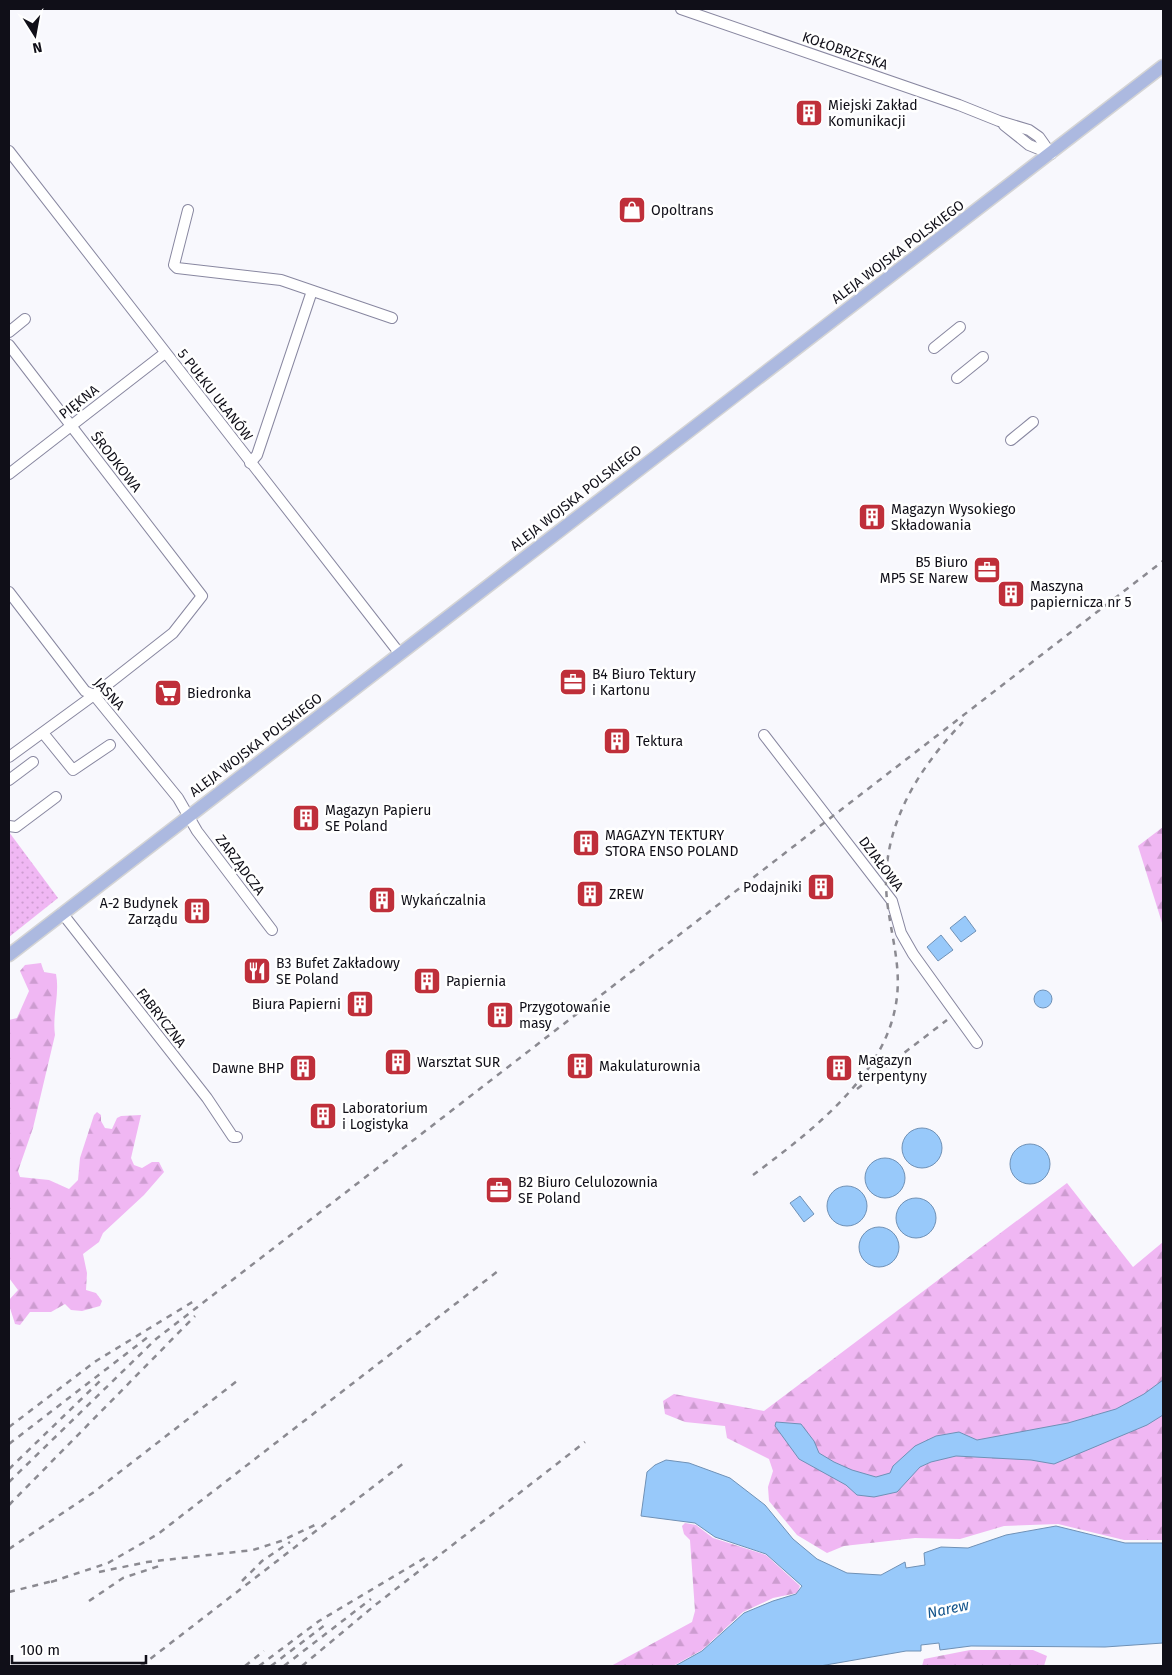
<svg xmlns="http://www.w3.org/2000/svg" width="1172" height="1675" viewBox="0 0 1172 1675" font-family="'Fira Sans',sans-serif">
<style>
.grass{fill:url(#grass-dots)}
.forest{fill:url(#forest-firs)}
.water{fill:#98c9fa;stroke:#6f91b6}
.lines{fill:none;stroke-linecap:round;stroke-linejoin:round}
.minor-casing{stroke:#8887a0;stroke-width:12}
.major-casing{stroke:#d4d4d5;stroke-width:15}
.minor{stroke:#fff;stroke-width:10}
.major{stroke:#acb9e0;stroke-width:12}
.rail{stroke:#8b8a91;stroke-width:2.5;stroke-dasharray:6 6;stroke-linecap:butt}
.labels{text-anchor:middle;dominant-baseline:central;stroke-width:5;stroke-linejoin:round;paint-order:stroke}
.street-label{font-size:14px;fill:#100f18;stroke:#fff}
.poi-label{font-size:14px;fill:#100f18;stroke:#fff;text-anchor:start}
.water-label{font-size:15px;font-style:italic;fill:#15568d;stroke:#fff}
</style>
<defs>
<pattern id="grass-dots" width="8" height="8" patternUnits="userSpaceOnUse" patternTransform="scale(1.25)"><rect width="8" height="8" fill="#f0b7f3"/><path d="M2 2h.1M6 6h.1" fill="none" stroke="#cd9cd0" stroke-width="1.8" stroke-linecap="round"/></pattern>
<pattern id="forest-firs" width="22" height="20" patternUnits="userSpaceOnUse" patternTransform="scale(1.25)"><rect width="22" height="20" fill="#f0b7f3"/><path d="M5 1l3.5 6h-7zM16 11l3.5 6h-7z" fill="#cd9cd0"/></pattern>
</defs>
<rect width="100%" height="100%" fill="#f8f8fd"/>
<polygon class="grass" points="9,832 58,898 9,937"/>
<g class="forest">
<polygon points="1163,827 1163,926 1138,846"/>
<path d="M 41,963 L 44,972 L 56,974 C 60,994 52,1015 55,1035 L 33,1128 L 18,1171 L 20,1177 L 49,1180 L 69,1189 L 78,1180 L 80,1158 L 94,1115 L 97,1112 L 101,1115 L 101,1121 L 105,1128 L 112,1129 L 117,1118 L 121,1116 L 141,1115 L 131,1158 L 134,1165 L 142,1168 L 152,1162 L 159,1162 L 164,1172 L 144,1195 L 103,1233 L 99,1242 L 83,1254 L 87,1273 L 86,1290 L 96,1293 L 102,1301 L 100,1306 L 82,1311 L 71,1310 L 65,1304 L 51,1312 L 30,1312 L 20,1325 L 15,1324 C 13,1316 9,1308 9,1300 L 18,1290 L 9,1278 L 9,1020 L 17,1018 L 29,991 L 20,971 L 25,965 Z"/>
<polygon points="1067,1183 1133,1267 1163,1242 1163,1540 1124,1540 1058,1524 1004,1526 960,1539 915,1538 844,1546 827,1553 797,1535 769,1501 768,1487 773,1471 769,1459 727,1438 725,1426 685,1422 665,1414 663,1401 674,1394 764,1411"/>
<polygon points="685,1523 696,1525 713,1538 766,1555 800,1586 797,1593 773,1598 743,1612 702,1650 673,1666 611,1666 692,1622 695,1611 690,1540 684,1534 682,1526"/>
<polygon points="970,1650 1033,1650 1047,1656 1044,1666 922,1666 924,1659"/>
</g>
<g class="water">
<polygon points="965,916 976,931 961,942 950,928"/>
<polygon points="941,935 953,950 938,961 927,947"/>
<circle cx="1043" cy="999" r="9"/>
<circle cx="922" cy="1148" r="20"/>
<circle cx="1030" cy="1164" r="20"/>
<circle cx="885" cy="1178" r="20"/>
<circle cx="847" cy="1206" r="20"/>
<polygon points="800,1196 814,1214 804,1222 790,1203"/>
<circle cx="916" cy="1218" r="20"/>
<circle cx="879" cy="1247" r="20"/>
<polygon points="1163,1380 1163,1415 1147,1425 1054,1464 1031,1460 956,1456 931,1462 920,1467 897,1492 874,1497 857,1495 846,1485 799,1459 775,1426 776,1422 801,1424 814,1441 819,1453 834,1462 852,1470 876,1477 890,1473 893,1466 915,1446 936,1436 959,1432 977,1440 1068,1423 1116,1409 1144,1394"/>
<polygon points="666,1460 689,1463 730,1478 765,1505 793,1539 817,1559 847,1573 881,1575 905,1562 906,1568 925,1565 924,1553 941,1547 968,1548 1006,1535 1056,1526 1125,1543 1163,1543 1163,1643 1105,1647 971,1646 940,1650 939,1643 921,1645 921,1651 906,1651 820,1666 675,1666 702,1651 744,1613 773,1601 796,1594 802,1586 766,1554 715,1537 695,1523 641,1516 647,1472 655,1465"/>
</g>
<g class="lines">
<g class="minor-casing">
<g id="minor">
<polyline points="681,9 959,105 999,121 1029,130 1039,137 1051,154"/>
<polyline points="1004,125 1029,145 1051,154"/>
<polyline points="9,151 400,654"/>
<polyline points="188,210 174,265 177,268 281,280 392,318"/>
<polyline points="9,332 25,319"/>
<polyline points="9,345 202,596 173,633 94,695 9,757"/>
<polyline points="934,348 960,327"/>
<polyline points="957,378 983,357"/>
<polyline points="1011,440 1033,422"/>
<polyline points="250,463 257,455 312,291"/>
<polyline points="9,474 165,353"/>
<polyline points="9,592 85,691 94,695 178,798 197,831 272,930"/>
<polyline points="43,733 73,770 110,745"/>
<polyline points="764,735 892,901 901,933 913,954 977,1043"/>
<polyline points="9,780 33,762"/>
<polyline points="9,826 16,827 56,797"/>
<polyline points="62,913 207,1098 233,1137 237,1137"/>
</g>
</g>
<g class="major-casing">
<polyline id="major" points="9,955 1163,66"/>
</g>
<use href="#minor" class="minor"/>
<use href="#major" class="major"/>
<g class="rail">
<polyline points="857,1089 947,1020"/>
<path d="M 753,1175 C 804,1137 871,1086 891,1024 C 905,981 894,950 888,908 C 877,835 914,773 963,722"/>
<polyline points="9,1427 96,1361 194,1301"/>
<polyline points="9,1444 148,1337"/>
<polyline points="9,1469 101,1380"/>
<polyline points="9,1482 156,1339 1163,561"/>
<polyline points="9,1505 195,1316"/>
<polyline points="9,1549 94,1492 237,1381"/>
<polyline points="99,1572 147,1562 253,1550 281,1541 317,1524"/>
<polyline points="242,1581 262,1561 290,1542"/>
<polyline points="51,1582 108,1563 158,1534 498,1271"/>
<polyline points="9,1592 57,1580"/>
<polyline points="89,1601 123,1578 159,1566"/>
<polyline points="141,1666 404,1463"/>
<polyline points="245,1666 264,1651"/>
<polyline points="259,1666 319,1621 428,1556"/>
<polyline points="271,1666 325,1625"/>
<polyline points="284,1666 371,1599"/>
<polyline points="302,1666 374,1606 585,1442"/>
</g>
</g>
<defs>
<g id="building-square" transform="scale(1.4375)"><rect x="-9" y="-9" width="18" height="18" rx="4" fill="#bf2f3a" stroke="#fff"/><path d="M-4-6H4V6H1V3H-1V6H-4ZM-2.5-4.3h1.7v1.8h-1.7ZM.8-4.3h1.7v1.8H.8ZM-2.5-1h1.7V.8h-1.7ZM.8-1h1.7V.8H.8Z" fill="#fff"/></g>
<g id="shop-square" transform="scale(1.4375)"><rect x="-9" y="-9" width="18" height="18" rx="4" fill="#bf2f3a" stroke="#fff"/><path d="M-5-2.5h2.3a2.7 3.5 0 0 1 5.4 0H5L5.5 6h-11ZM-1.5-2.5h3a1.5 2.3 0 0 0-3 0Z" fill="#fff"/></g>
<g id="office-square" transform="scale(1.4375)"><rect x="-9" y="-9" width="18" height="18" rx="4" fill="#bf2f3a" stroke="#fff"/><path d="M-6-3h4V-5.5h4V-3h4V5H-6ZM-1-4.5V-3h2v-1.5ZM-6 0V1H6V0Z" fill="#fff"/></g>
<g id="supermarket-square" transform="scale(1.4375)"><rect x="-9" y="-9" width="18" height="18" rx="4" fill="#bf2f3a" stroke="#fff"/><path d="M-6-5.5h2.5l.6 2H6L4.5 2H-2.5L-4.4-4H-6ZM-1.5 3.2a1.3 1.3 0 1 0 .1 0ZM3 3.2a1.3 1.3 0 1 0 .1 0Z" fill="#fff"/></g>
<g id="restaurant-square" transform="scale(1.4375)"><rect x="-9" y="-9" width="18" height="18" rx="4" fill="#bf2f3a" stroke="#fff"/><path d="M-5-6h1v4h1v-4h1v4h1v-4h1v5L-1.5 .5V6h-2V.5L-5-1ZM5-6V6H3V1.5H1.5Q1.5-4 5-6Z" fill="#fff"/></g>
</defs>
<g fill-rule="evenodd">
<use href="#building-square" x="809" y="113"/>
<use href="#shop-square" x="632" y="210"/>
<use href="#building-square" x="872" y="517"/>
<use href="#office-square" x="987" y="570"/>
<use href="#building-square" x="1011" y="594"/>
<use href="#office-square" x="573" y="682"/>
<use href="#supermarket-square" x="168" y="693"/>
<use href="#building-square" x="617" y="741"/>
<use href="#building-square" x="306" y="818"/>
<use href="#building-square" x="586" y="843"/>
<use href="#building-square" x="821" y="887"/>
<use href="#building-square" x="590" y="894"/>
<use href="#building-square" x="382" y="900"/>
<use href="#building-square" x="197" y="911"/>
<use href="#restaurant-square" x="257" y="971"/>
<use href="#building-square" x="427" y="981"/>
<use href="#building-square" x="360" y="1004"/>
<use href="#building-square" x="500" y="1015"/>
<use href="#building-square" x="398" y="1062"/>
<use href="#building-square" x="580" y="1066"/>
<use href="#building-square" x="303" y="1068"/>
<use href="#building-square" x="839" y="1068"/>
<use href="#building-square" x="323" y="1116"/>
<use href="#office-square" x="499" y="1190"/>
</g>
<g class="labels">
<g class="street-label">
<text transform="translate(845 51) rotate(19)">KOŁOBRZESKA</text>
<text transform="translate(898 252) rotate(-37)">ALEJA WOJSKA POLSKIEGO</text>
<text transform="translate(215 395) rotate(52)">5 PUŁKU UŁANÓW</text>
<text transform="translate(79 402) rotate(-38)">PIĘKNA</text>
<text transform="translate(116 462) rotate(52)">ŚRODKOWA</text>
<text transform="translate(576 498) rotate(-38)">ALEJA WOJSKA POLSKIEGO</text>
<text transform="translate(109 694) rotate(47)">JASNA</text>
<text transform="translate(256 745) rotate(-37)">ALEJA WOJSKA POLSKIEGO</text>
<text transform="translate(881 864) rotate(53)">DZIAŁOWA</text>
<text transform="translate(240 865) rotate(53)">ZARZĄDCZA</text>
<text transform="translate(161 1018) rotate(52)">FABRYCZNA</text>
</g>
<g class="poi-label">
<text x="828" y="105">Miejski Zakład<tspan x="828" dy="16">Komunikacji</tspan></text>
<text x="651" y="210">Opoltrans</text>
<text x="891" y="509">Magazyn Wysokiego<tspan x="891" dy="16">Składowania</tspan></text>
<text x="968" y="562" text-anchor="end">B5 Biuro<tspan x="968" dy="16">MP5 SE Narew</tspan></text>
<text x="1030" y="586">Maszyna<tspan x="1030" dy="16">papiernicza nr 5</tspan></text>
<text x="592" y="674">B4 Biuro Tektury<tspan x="592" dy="16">i Kartonu</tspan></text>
<text x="187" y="693">Biedronka</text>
<text x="636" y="741">Tektura</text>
<text x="325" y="810">Magazyn Papieru<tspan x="325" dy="16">SE Poland</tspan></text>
<text x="605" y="835">MAGAZYN TEKTURY<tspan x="605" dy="16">STORA ENSO POLAND</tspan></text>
<text x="802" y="887" text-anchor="end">Podajniki</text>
<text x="609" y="894">ZREW</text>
<text x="401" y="900">Wykańczalnia</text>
<text x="178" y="903" text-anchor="end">A-2 Budynek<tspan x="178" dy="16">Zarządu</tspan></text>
<text x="276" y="963">B3 Bufet Zakładowy<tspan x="276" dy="16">SE Poland</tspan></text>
<text x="446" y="981">Papiernia</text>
<text x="341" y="1004" text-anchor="end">Biura Papierni</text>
<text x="519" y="1007">Przygotowanie<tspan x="519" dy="16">masy</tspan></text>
<text x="858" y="1060">Magazyn<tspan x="858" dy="16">terpentyny</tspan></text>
<text x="417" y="1062">Warsztat SUR</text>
<text x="599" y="1066">Makulaturownia</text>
<text x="284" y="1068" text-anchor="end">Dawne BHP</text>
<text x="342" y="1108">Laboratorium<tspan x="342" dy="16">i Logistyka</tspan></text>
<text x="518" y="1182">B2 Biuro Celulozownia<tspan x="518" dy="16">SE Poland</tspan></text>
</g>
<g class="water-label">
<text transform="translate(948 1609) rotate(-12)">Narew</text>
</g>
</g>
<rect width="1172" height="1675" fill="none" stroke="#100f18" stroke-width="20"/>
<g transform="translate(35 35) rotate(169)" stroke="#ffffff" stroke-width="4" paint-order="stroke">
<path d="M0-4L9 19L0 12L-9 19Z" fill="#100f18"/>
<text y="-8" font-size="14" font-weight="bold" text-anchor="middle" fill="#100f18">N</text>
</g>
<path d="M12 1655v8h134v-8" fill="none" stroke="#100f18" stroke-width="2.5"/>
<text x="20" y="1655" font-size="15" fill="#100f18" stroke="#ffffff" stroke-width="4" paint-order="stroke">100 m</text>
</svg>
